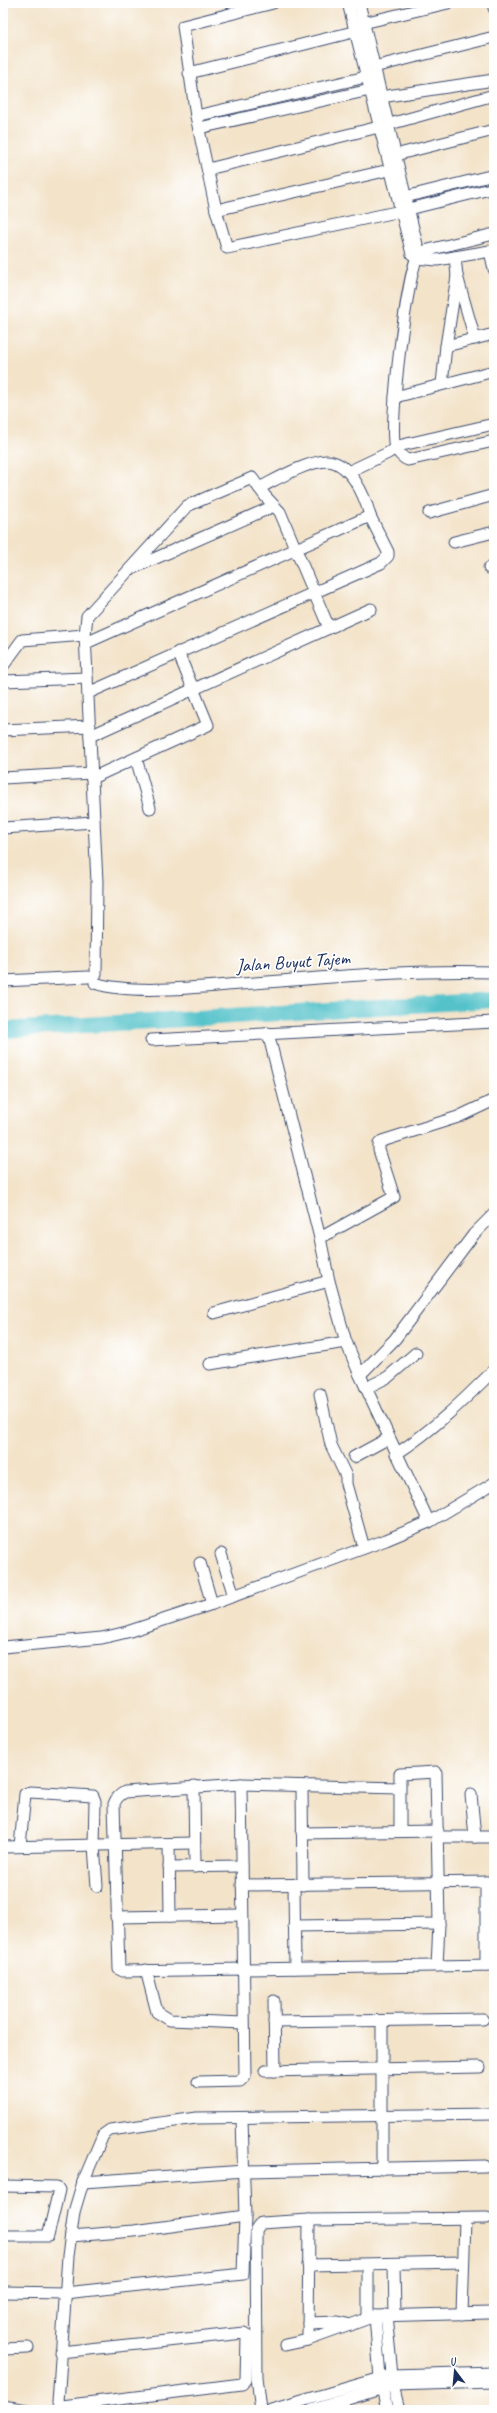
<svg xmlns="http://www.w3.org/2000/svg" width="497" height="2413" viewBox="0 0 497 2413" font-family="Caveat,sans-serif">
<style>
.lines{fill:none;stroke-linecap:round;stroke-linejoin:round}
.river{stroke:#55c2ca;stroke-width:16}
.street-casing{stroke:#3b4a6e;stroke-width:13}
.street{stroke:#fff;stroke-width:11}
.labels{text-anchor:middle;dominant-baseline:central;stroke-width:3.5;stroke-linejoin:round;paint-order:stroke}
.street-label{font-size:19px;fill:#1b2f5e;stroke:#fff}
</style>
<rect width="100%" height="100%" fill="#fff"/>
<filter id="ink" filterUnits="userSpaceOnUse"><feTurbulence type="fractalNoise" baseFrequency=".025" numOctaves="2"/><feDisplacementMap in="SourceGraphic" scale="8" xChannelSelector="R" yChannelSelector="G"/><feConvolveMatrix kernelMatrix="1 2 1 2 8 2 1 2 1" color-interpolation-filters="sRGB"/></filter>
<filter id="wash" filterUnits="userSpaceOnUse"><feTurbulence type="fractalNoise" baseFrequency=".012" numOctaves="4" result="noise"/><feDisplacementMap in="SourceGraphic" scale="16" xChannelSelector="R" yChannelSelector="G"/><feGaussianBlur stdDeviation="0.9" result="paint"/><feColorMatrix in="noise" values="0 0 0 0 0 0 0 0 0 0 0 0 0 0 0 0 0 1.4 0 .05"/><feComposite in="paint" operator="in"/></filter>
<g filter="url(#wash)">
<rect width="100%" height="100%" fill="#f3e3c9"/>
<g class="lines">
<polyline class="river" points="3,1030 494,1000"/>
</g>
</g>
<g filter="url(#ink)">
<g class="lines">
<g class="street-casing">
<g id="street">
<polyline points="273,3 183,26 196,116 216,210 227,248 401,211 494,188"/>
<polyline points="348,3 412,254"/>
<path d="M 359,3 L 419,253 C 407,270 388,427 395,447 C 397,452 404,459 408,460 L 494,441"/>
<polyline points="493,3 494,8"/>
<polyline points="363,23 448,3"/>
<polyline points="374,67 494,37"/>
<polyline points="189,73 361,30"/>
<polyline points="374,98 494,80"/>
<polyline points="196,116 366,77"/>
<polyline points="199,128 370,90"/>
<polyline points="395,155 494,130"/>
<polyline points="208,169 379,127 494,95"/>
<polyline points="405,197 494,175"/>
<polyline points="216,210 389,170"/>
<polyline points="412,254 494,234"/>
<polyline points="455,257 457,276 475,339"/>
<polyline points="416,258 437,260 490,251 494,269"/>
<polyline points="446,346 494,334"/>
<polyline points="442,384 446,346 457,276"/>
<polyline points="395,397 494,371"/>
<polyline points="348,472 388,453 398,446 494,424"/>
<polyline points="429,513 494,495"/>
<polyline points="454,542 494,532"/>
<polyline points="489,568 494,567"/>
<polyline points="131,569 274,506"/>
<path d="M 86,643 L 370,516 C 365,496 350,461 326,461 C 306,462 277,479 259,488"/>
<polyline points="3,666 22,640 85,635"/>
<polyline points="3,681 87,678"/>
<polyline points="88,693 381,563 388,556 388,552 370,516"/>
<polyline points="3,730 90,726"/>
<polyline points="90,736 371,609"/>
<polyline points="136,758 150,808"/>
<polyline points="3,778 92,773"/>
<polyline points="92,778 208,725 178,652"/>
<polyline points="3,828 94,822"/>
<polyline points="96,974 97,882 85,635 87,616 187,506 252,478 265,496 280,512 329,628"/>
<polyline points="3,981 88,977"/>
<path d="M 95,983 C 130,995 201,987 240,984 C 324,978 409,969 494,972"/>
<polyline points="268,1033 320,1238 329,1281 346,1342 360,1375 429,1522"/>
<polyline points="151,1040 494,1022"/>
<polyline points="320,1238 394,1197 379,1150 379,1144 382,1141 458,1117 494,1100"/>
<polyline points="214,1313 329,1281"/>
<polyline points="210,1364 346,1342"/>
<polyline points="360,1375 395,1339 474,1234 494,1214"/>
<polyline points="366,1388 388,1377 416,1353"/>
<polyline points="320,1394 331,1445 346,1476 346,1484 364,1548"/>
<path d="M 396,1454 C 433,1430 463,1401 494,1370"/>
<polyline points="354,1457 389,1438"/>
<polyline points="221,1554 234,1596"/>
<polyline points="200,1563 212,1604"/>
<polyline points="3,1647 102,1638 127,1632 212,1604 386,1540 429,1522 494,1483"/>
<polyline points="194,1786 195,1867"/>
<polyline points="302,1787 303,1885"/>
<path d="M 399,1788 L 241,1784 L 125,1792 C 119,1795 116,1798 114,1804 L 119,1969 L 123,1971 L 494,1965"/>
<polyline points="471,1794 475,1837"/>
<polyline points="400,1831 400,1774 436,1772 439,1924 437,1966"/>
<polyline points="302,1833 438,1831"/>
<polyline points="438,1837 494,1837"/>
<polyline points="169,1844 170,1916"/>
<polyline points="20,1846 25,1794 30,1792 93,1796 95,1801 94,1846 97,1886"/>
<polyline points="3,1847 194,1843"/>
<polyline points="169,1867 242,1866"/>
<polyline points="242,1885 494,1882"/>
<polyline points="294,1885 295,1968"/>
<polyline points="116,1917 242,1915"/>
<polyline points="294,1926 439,1924"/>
<polyline points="486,1965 486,1882"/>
<polyline points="146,1970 157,2012 170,2020 243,2023"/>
<polyline points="274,2001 275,2071"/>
<polyline points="274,2022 483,2019"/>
<polyline points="382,2022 382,2169"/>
<polyline points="265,2071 480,2067"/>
<polyline points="198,2082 240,2081 245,2076 241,1784"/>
<polyline points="83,2182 245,2171 485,2166"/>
<polyline points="3,2186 57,2187 59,2190 48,2236 3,2236"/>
<polyline points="71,2236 134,2231 245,2216"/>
<polyline points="394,2264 395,2315"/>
<polyline points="308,2265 463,2262"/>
<polyline points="368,2265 368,2318"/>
<polyline points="3,2292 65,2293 243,2274 245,2216 242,2119"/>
<polyline points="462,2314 465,2219"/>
<polyline points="386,2315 393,2385 399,2410"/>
<polyline points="375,2316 380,2378 387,2410"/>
<polyline points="308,2323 338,2322 351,2325"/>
<polyline points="308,2340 309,2220"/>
<polyline points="285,2345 308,2340 375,2316 489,2313"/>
<polyline points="3,2349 28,2348"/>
<polyline points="60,2352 244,2333 247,2336 246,2380 242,2384 62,2406 58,2403 68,2256 74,2212 83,2182 103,2135 110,2130 196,2118 494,2114"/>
<polyline points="3,2406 27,2410"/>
<polyline points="261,2410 257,2377 256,2230 261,2223 309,2220 487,2218"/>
<polyline points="271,2410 392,2375 494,2372"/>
<polyline points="312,2410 393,2385 494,2382"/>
</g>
</g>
<use href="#street" class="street"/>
</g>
</g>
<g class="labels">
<g class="street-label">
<text transform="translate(293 962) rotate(-4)">Jalan Buyut Tajem</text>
</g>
</g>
<rect width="497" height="2413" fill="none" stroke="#fff" stroke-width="16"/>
<g transform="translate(455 2371) rotate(344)" stroke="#ffffff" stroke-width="3" paint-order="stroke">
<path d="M0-3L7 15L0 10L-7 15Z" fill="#1b2f5e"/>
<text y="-6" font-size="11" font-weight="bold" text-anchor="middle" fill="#1b2f5e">U</text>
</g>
</svg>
